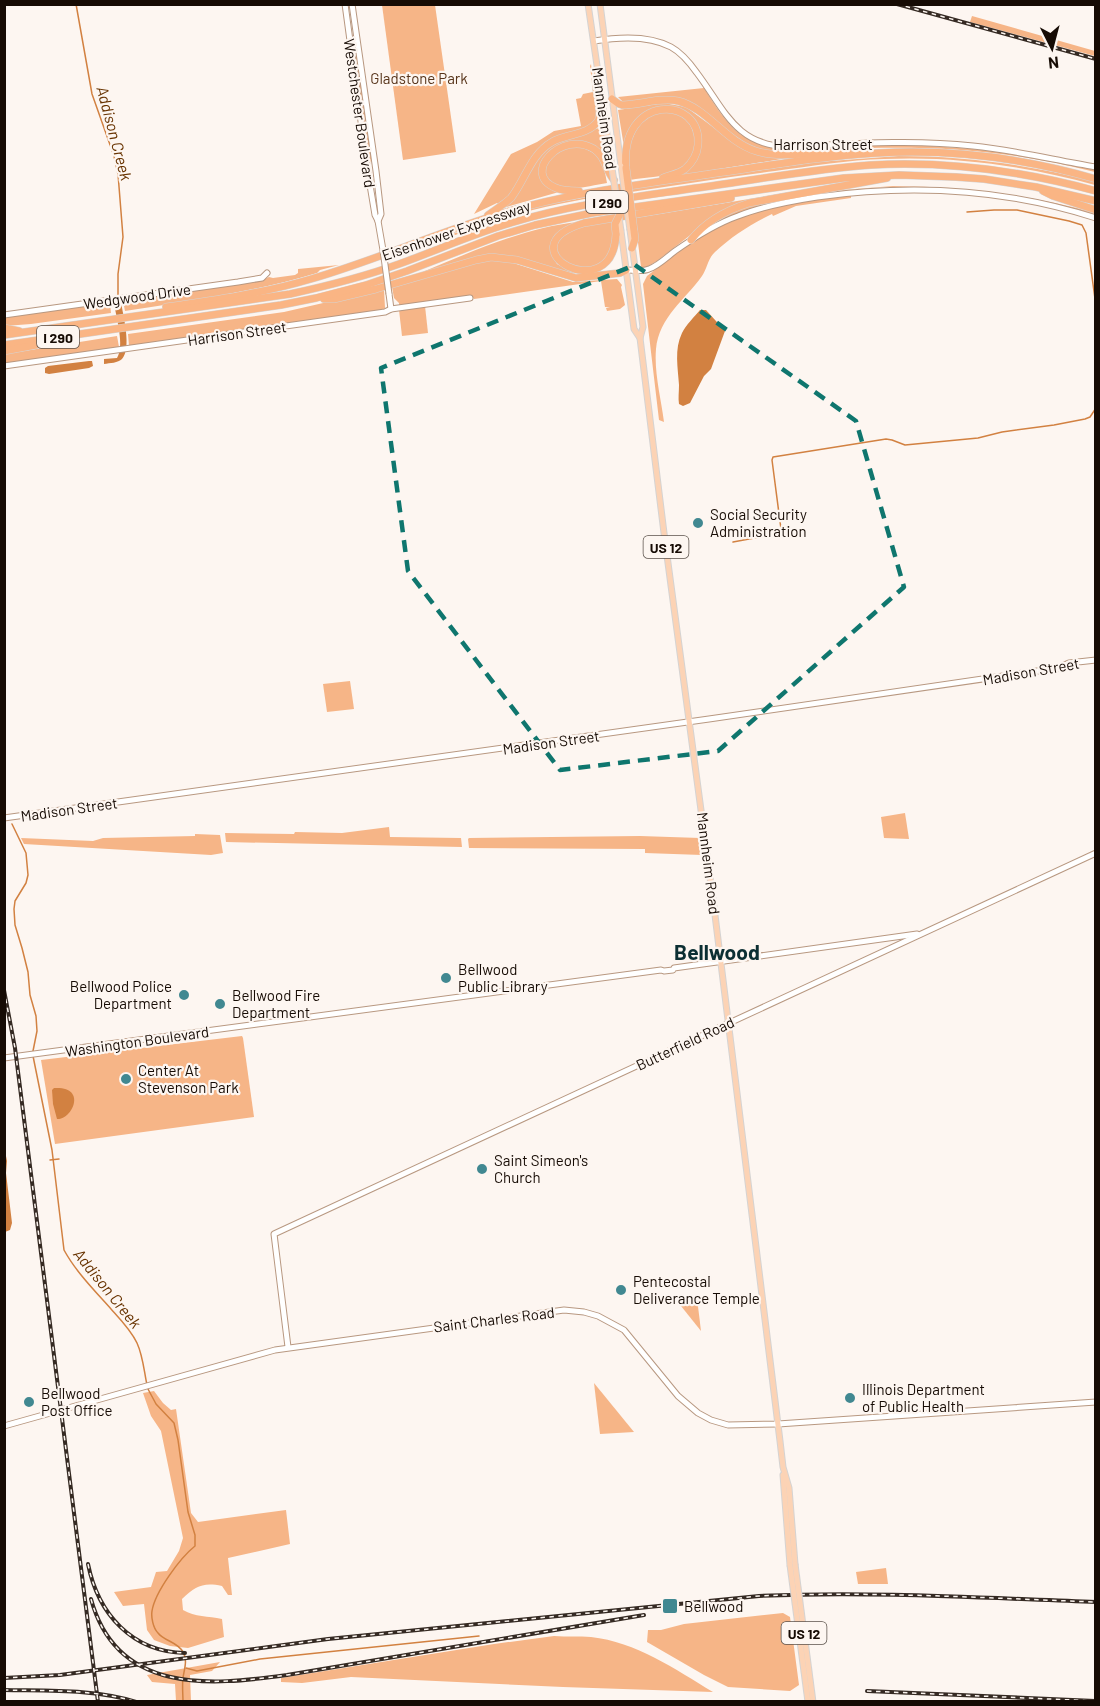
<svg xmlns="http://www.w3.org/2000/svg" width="1100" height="1706" viewBox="0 0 1100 1706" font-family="Barlow,sans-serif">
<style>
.green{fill:#f6b587}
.water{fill:#d28141}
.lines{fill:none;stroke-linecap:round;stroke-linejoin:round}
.stream{stroke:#d28141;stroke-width:1.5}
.secondary-casing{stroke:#b89881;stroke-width:7}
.primary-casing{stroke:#d5d3d2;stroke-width:7}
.highway-casing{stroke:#d5d3d2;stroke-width:8}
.secondary{stroke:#fff;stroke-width:5}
.primary{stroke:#fcd3b5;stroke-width:5}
.highway{stroke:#fab584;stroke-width:7}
.rail-casing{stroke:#352a23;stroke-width:4}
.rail{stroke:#fdf6f1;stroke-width:1.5;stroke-dasharray:4.5;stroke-linecap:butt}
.secondary-bridge-casing{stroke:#b89881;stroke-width:7;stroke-linecap:butt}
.primary-bridge-casing{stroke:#d5d3d2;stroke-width:7;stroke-linecap:butt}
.highway-bridge-casing{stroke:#d5d3d2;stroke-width:8;stroke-linecap:butt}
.secondary-bridge{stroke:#fff;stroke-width:5}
.primary-bridge{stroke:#fcd3b5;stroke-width:5}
.highway-bridge{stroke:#fab584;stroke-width:7}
.marked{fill:none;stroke:#0f766e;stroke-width:4.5;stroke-dasharray:12 8;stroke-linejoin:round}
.poi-dot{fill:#418891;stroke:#fdf6f1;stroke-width:2}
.labels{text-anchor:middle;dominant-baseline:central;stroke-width:4.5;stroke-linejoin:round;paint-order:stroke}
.shield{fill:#fdf6f1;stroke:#5b524b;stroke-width:1.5}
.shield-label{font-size:14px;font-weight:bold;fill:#160b04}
.park-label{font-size:15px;fill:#57341a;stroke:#fdf6f1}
.street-label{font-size:15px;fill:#160b04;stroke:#fdf6f1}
.poi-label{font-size:15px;fill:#160b04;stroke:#fdf6f1;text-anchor:start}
.water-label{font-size:16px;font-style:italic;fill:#683300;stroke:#fdf6f1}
.district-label{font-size:21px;font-weight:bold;fill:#0c2f33;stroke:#fdf6f1}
</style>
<rect width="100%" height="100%" fill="#fdf6f1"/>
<g class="green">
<polygon points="382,5 435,5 456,152 403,160"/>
<polygon points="972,16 1095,51 1095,56 970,22"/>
<polygon points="355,56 358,57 372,160 370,162 368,161"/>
<polygon points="591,64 598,119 588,127 555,137 505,200 499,205 497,203 474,214 511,154 537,142 554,131 581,126 576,99 581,98 583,94 593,92 590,66"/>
<path d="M 704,88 C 713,102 722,117 734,129 C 767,159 823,148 864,146 L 864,148 L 770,151 L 757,148 L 745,143 L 686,101 L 627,103 L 622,101 L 618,97 Z"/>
<polygon points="664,103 686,107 736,144 794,157 682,175 695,161 694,121 662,107 651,109 636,121 624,147 618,110"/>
<path d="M 656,113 C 661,113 669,112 674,113 C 700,120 701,157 680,169 C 666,178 645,177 630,180 L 627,151 L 636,130 L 643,120 Z"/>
<path d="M 599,128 L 603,129 L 607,160 L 602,132 L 605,157 L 594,146 L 556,147 L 544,158 L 540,170 L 559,192 L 503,208 C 514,193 534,158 547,148 C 562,137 582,133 599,128 Z"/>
<path d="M 918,145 L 999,151 L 1095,170 L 1095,172 C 1019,152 946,146 868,148 L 868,146 Z"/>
<path d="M 580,147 C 600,153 604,163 607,183 C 593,185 575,191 560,187 C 537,179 544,159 562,150 C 567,147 575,147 580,147 Z"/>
<path d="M 898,156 C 966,156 1031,165 1096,182 L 1095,185 C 1026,166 956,156 884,159 C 848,160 812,166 775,171 C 727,177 679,185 631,192 L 631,189 L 817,162 Z"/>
<path d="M 893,186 C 962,186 1029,195 1096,213 L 1095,215 C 979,178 832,175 718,221 L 733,210 L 767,201 L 770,203 L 830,191 Z"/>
<polygon points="809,189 750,200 711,219 657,261 645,268 641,267 635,218"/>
<path d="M 609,193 L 609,195 C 563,202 518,212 475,228 C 446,238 417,250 389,261 L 388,257 L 503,216 L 544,205 Z"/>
<path d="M 851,195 L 851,198 L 796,206 L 773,216 L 772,214 C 751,224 732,236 715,252 C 708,258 707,269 702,276 C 685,300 659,317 656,349 C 654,373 661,398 664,422 L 659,420 L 643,284 L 647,276 C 668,260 690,240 715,228 C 757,207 805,201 851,195 Z"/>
<path d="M 613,221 C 614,240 612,264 589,268 C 582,269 572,265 565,264 C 563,260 558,255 557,251 C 551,228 599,224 613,221 Z"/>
<path d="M 578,222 L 561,231 L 553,242 L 553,256 L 557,264 L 576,274 L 509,256 L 426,272 L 425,271 C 473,251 527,227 578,222 Z"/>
<polygon points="493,260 510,262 573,282 617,279 622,285 621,287 625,305 620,309 607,311 606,308 610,307 605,307 601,281 474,299 472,296 399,306 399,303 394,298 392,287 473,263"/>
<path d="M 339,265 L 320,270 L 317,273 C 254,292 189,301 125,311 L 123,301 L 128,300 L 261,281 L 269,277 L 273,278 L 295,275 L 298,273 L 298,269 Z"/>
<polygon points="384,289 385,308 380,311 129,346 128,334 284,312"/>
<polygon points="105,303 110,303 111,313 31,324 5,326 4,317"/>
<polygon points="425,306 428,333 402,336 399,310"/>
<polygon points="117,336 119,347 5,364 5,354"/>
<polygon points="350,681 354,709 327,712 323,684"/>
<polygon points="905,813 909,839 884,838 881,817"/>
<polygon points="389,827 390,837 461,838 462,847 226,842 225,833 294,834 295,832 342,833"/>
<polygon points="195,834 220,835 223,853 211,855 24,844 21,838 93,841 103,838 195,836"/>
<polygon points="640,836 700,838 702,855 645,853 645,849 469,848 468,839 469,838"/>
<polygon points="242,1036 243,1038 254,1117 55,1144 41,1060"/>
<polygon points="697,1298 701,1331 677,1301"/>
<polygon points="594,1383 634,1432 600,1434"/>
<path d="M 154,1391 L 163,1403 L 171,1410 L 176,1409 L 191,1513 L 198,1522 L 286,1510 L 290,1544 L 228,1558 L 232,1595 L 228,1595 L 222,1586 C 203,1582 196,1586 182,1599 L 183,1610 C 195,1617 208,1616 222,1619 L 224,1637 L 188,1648 L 170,1646 L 154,1640 L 147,1630 L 144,1604 L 123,1606 L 114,1592 L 151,1587 L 156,1572 L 167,1571 L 179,1551 L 183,1538 L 161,1431 L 151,1416 L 143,1393 Z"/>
<polygon points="886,1568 888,1584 858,1584 856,1572"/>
<polygon points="783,1613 790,1617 799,1685 790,1691 728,1687 704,1675 647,1642 648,1630 661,1630 684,1624"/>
<path d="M 554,1636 C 567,1637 579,1636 591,1637 C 636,1642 675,1669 713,1692 L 563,1687 L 351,1677 L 302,1683 L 281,1682 L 281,1678 L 494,1644 Z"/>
<polygon points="220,1662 212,1671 190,1675 191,1701 176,1701 175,1684 152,1682 147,1675"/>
</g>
<g class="water">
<path d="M 121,302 C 123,315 132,348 122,359 C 118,363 110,363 104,364 L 104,359 L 117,358 C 125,346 116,317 114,303 Z"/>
<path d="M 700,310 L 706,310 L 725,331 L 711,369 L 704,376 L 690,403 L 683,406 L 679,404 C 678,398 679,392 679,385 C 678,368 674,349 682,333 C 686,325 694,317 700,310 Z"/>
<polygon points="89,361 92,361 93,366 89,368 49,374 45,373 45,368 48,366"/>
<path d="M 54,1088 C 88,1086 72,1120 57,1119 L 53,1104 L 52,1090 Z"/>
<polygon points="4,1146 7,1161 6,1173 12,1223 10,1230 5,1232"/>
</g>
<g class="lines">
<g class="stream">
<polyline points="76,4 92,94 114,156 118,174 123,237 118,274 118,297"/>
<polyline points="967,212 994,210 1017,210 1069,221 1082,225 1086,233 1096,306"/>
<polyline points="733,542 765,536 780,532 781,529 772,460 773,457 886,439 892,440 905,445 978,438 1002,432 1054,425 1085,419 1090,417 1096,408"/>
<polyline points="12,824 26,853 28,875 26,883 15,901 14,909 15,925 22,948 28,972 30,995 36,1016 37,1031 33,1051"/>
<path d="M 33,1056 L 52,1150 L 64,1250 C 76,1272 95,1291 111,1309 C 121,1320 131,1330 137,1343 C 143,1356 144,1371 147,1385"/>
<polyline points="50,1160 59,1159"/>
<path d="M 148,1389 L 156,1404 L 174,1423 L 178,1440 L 188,1512 L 195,1535 L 195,1546 C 180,1558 155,1592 152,1611 C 151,1617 153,1628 158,1633 C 164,1641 178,1642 183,1652 C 188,1660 184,1670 183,1678 C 182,1686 183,1694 183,1702"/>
<polyline points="186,1668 197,1671 260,1659 479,1636"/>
</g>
<g class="secondary-casing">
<g id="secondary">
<polyline points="345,4 368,173 375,215 378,221 383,250"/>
<polyline points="352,4 376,171 381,214 378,221"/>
<path d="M 594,41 C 618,37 649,35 671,47 C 682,53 690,63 697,73 C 725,110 735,145 788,147 C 849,144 911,139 973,146 C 1014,150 1054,160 1096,167"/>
<path d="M 626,270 C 633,270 643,272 649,269 C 658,266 667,257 675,251 C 695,237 715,224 738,216 C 763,206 791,201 817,197 C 910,184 1006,189 1096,218"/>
<polyline points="389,294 391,309"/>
<polyline points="4,315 238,282 262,278 267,273"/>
<polyline points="4,366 385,312 391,309 470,298"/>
<polyline points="4,818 709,719 1058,668 1069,663 1096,660"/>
<polyline points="4,1058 661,970 664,971 673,970 674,968 917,934"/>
<polyline points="288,1347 274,1234 1096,853"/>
<polyline points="4,1426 275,1350 564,1310 584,1312 598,1316 624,1330 678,1396 698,1413 711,1420 728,1425 778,1424 1096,1402"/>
</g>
</g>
<g class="primary-casing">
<g id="primary">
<polyline points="588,4 612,168"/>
<polyline points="600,4 621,166"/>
<polyline points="630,230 643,327 640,338 664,533 715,915 780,1441 783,1467 789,1488 795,1564"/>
<polyline points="621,231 634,329 640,338"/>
<polyline points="783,1475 790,1565"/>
</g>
</g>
<g class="highway-casing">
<g id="highway">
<path d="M 612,99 L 619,104 L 622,105 C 640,105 660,97 678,101 C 707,108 726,142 756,151 C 780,159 822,152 848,151"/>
<path d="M 626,168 C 619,94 702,94 698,145 C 697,155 692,163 685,169 C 678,174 670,175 663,178"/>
<path d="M 579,191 C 571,191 563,191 556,188 C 520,174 562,129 594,149 C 606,157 605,170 614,180"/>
<polyline points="1043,191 1053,196 1096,210"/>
<path d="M 488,215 L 505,203 L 511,198 C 525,180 531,154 552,142 C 565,134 589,135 598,121 C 603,114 596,94 596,85 C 596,80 597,75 599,71"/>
<path d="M 616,234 C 613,310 501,248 584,223 L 731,198"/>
<path d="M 691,240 C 705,222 727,210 749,203 L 887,178"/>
<polyline points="632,248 635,239 634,231"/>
<polyline points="324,299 334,299 376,289 476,260 491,257 517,260 576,278 620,273 626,270"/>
<path d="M 166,307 C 215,300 264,293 311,279 C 377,260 440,231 506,212 C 570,193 637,185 703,175 C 761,167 820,156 878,153 C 952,149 1024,158 1096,179"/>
<polyline points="4,328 19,331"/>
<path d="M 4,335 L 290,294 C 327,286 363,277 399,264 C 438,250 475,233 514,222 C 573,204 635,197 696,188 C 754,180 813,169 871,165 C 947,161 1023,171 1096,191"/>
<polyline points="4,345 281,305 316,298 366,285 407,271 498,236 535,225 592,213 844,178 899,175 956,177 984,179 1036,187 1096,201"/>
<polyline points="4,351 36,345 43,342"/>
</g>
</g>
<use href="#secondary" class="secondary"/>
<use href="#primary" class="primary"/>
<use href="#highway" class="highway"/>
<g class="rail-casing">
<g id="rail">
<polyline points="897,4 1096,59"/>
<polyline points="4,990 15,1048 98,1702"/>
<path d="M 88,1564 C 98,1614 132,1652 185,1653"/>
<path d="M 91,1599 C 117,1694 209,1686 287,1675 L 644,1615"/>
<path d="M 4,1678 L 60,1675 L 328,1639 L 759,1596 C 871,1591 983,1598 1096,1602"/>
<path d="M 4,1690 C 47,1691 96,1689 136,1702"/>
<polyline points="867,1691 1095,1701"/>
</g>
</g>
<use href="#rail" class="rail"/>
<g class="secondary-bridge-casing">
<polyline id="secondary-bridge" points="383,250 389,294"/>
</g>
<g class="primary-bridge-casing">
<g id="primary-bridge">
<polyline points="621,166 630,230"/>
<polyline points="612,168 621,231"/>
<polyline points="795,1564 813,1702"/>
<polyline points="790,1565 808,1702"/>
</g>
</g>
<g class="highway-bridge-casing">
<g id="highway-bridge">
<polyline points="626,168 634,231"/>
<polyline points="616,234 615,224 619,216"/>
</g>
</g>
<use href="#secondary-bridge" class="secondary-bridge"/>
<use href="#primary-bridge" class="primary-bridge"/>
<use href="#highway-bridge" class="highway-bridge"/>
</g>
<path class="marked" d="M 635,265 L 856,421 L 904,587 L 718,751 L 560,770 L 408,571 L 381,368 Z"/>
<g class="poi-dot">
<circle cx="698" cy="523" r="6"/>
<circle cx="446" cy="978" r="6"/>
<circle cx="184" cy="995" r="6"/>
<circle cx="220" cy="1004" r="6"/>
<circle cx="126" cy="1079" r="6"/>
<circle cx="482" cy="1169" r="6"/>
<circle cx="621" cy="1290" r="6"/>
<circle cx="850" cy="1398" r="6"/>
<circle cx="29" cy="1402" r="6"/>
<rect x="662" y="1598" width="16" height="16" rx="3"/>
</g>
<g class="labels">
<g class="shield">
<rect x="586" y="191" width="42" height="22" rx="4.5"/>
<rect x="37" y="326" width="42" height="22" rx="4.5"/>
<rect x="643.5" y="536" width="45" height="22" rx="4.5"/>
<rect x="781.5" y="1622" width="45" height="22" rx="4.5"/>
</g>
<g class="shield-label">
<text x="607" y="202">I 290</text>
<text x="58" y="337">I 290</text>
<text x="666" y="547">US 12</text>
<text x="804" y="1633">US 12</text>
</g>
<g class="park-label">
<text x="419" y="78">Gladstone Park</text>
</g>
<g class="street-label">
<text transform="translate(360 113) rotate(82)">Westchester Boulevard</text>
<text transform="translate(605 118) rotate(82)">Mannheim Road</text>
<text x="823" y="144">Harrison Street</text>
<text transform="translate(456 230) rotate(-19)">Eisenhower Expressway</text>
<text transform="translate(137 296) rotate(-8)">Wedgwood Drive</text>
<text transform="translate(237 333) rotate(-8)">Harrison Street</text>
<text transform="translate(1031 671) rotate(-10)">Madison Street</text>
<text transform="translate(551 742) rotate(-8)">Madison Street</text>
<text transform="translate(69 809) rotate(-8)">Madison Street</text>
<text transform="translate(709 863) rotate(83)">Mannheim Road</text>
<text transform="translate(137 1041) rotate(-8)">Washington Boulevard</text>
<text transform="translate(685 1043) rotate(-25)">Butterfield Road</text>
<text transform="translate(494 1319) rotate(-7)">Saint Charles Road</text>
</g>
<g class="poi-label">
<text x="710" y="514">Social Security<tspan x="710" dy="17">Administration</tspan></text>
<text x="458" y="969">Bellwood<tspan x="458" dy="17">Public Library</tspan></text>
<text x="172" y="986" text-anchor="end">Bellwood Police<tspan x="172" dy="17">Department</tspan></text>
<text x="232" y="995">Bellwood Fire<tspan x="232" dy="17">Department</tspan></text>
<text x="138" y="1070">Center At<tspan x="138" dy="17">Stevenson Park</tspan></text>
<text x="494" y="1160">Saint Simeon's<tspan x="494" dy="17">Church</tspan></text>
<text x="633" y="1281">Pentecostal<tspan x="633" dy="17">Deliverance Temple</tspan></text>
<text x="862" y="1389">Illinois Department<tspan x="862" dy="17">of Public Health</tspan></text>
<text x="41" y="1393">Bellwood<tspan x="41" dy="17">Post Office</tspan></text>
<text x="684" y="1606">Bellwood</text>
</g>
<g class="water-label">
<text transform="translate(115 133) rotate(75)">Addison Creek</text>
<text transform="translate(108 1288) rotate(51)">Addison Creek</text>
</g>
<g class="district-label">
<text x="717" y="951">Bellwood</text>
</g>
</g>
<rect width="1100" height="1706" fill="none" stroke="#160b04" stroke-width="12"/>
<g transform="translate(1052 48) rotate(174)" stroke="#fdf6f1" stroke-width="4.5" paint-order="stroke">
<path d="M0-4.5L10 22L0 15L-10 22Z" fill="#160b04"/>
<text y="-9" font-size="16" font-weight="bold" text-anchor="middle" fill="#160b04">N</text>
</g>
</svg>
